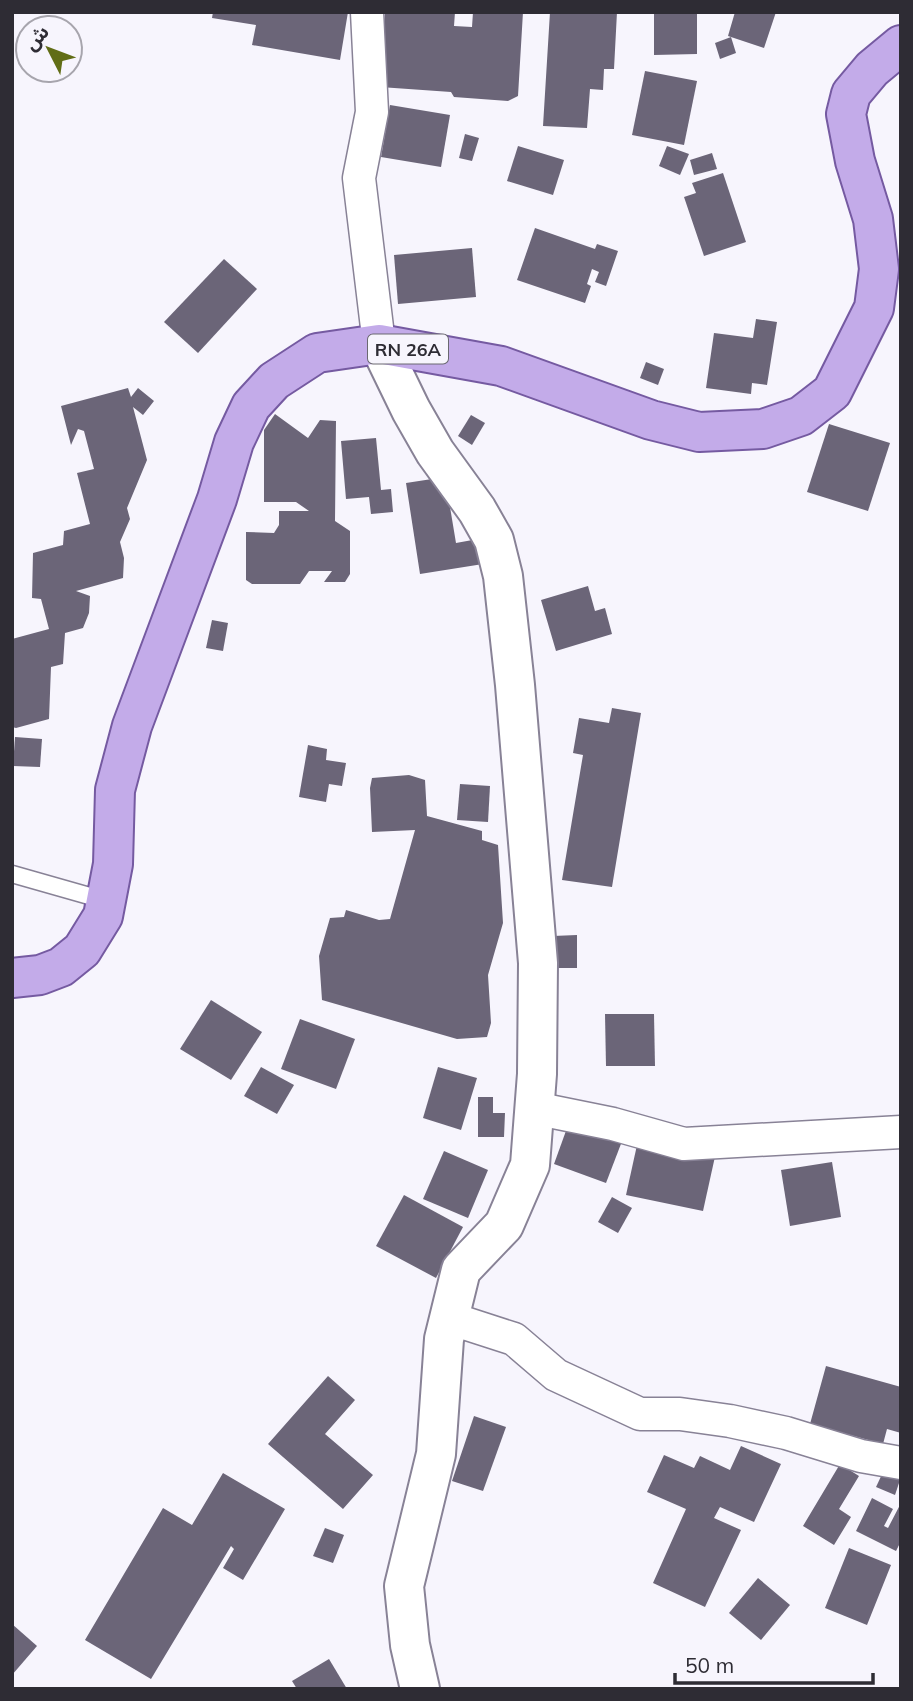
<svg xmlns="http://www.w3.org/2000/svg" width="913" height="1701" viewBox="0 0 913 1701" font-family="Mulish,'Noto Sans Arabic',sans-serif">
<style>
.building{fill:#6b6578}
.lines{fill:none;stroke-linecap:round;stroke-linejoin:round}
.service-casing{stroke:#888296;stroke-width:19}
.minor-casing{stroke:#888296;stroke-width:35}
.tertiary-casing{stroke:#888296;stroke-width:42}
.primary-casing{stroke:#755aa1;stroke-width:42}
.service{stroke:#fff;stroke-width:16}
.minor{stroke:#fff;stroke-width:32}
.tertiary{stroke:#fff;stroke-width:38}
.primary{stroke:#c3abe9;stroke-width:38}
.labels{text-anchor:middle;dominant-baseline:central;stroke-width:7;stroke-linejoin:round;paint-order:stroke}
.shield{fill:#f7f5fd;stroke:#6a6870;stroke-width:2}
.shield-label{font-size:18px;font-weight:bold;fill:#2e2c34}
</style>
<rect width="100%" height="100%" fill="#f7f5fd"/>
<g class="building">
<polygon points="213,12 348,12 340,60 252,45 256,25 212,18"/>
<polygon points="385,12 455,12 454,26 472,27 473,12 523,12 518,96 508,101 454,97 451,92 380,87"/>
<polygon points="550,12 617,12 614,69 604,69 603,90 590,89 587,128 543,126"/>
<polygon points="654,12 697,12 697,54 654,55"/>
<polygon points="735,12 776,12 764,48 728,36"/>
<polygon points="731,37 736,53 720,59 715,43"/>
<polygon points="645,71 697,81 684,145 632,135"/>
<polygon points="390,105 450,115 441,167 381,157"/>
<polygon points="465,134 479,138 472,161 459,158"/>
<polygon points="518,146 564,160 553,195 507,181"/>
<polygon points="667,146 689,154 680,175 659,166"/>
<polygon points="712,153 717,169 694,175 690,160"/>
<polygon points="723,173 746,242 704,256 684,197 696,193 692,183"/>
<polygon points="535,228 595,249 597,244 618,251 606,286 595,282 599,272 592,269 587,284 591,286 585,303 517,280"/>
<polygon points="472,248 476,297 398,304 394,255"/>
<polygon points="224,259 257,289 198,353 164,322"/>
<polygon points="756,319 777,322 767,385 752,383 751,394 706,388 714,333 753,338"/>
<polygon points="646,362 664,369 658,385 640,378"/>
<polygon points="128,388 131,397 138,388 154,401 143,415 133,407 147,460 127,508 130,519 120,542 124,558 123,578 76,591 90,596 89,613 83,628 65,633 63,664 51,667 49,719 16,728 12,727 12,639 49,629 41,599 32,598 33,553 63,545 64,531 90,524 77,473 94,469 84,431 78,429 71,445 61,406"/>
<polygon points="275,414 308,438 320,420 336,421 335,521 350,531 350,574 345,582 324,582 332,571 309,571 300,584 252,584 246,580 246,532 274,533 279,525 279,511 309,511 296,502 264,502 264,430"/>
<polygon points="471,415 485,423 472,445 458,436"/>
<polygon points="829,424 890,443 868,511 807,492"/>
<polygon points="376,438 381,490 391,489 393,512 371,514 369,497 346,499 341,441"/>
<polygon points="445,477 456,543 478,539 483,564 420,574 406,483"/>
<polygon points="588,586 595,611 605,608 612,634 556,651 541,600"/>
<polygon points="212,620 228,623 223,651 206,648"/>
<polygon points="612,708 641,713 612,887 562,880 583,755 573,753 579,718 609,723"/>
<polygon points="15,737 42,739 40,767 13,766"/>
<polygon points="308,745 327,749 326,760 346,763 342,786 329,784 326,802 299,797"/>
<polygon points="409,775 425,780 427,816 482,831 482,840 498,845 503,923 488,975 491,1023 487,1037 457,1039 322,1000 319,956 330,918 344,917 346,910 379,920 390,919 415,830 372,832 370,788 372,778"/>
<polygon points="460,784 490,786 488,822 457,820"/>
<polygon points="577,935 577,968 553,968 553,936"/>
<polygon points="211,1000 262,1032 231,1080 180,1049"/>
<polygon points="605,1014 654,1014 655,1066 606,1066"/>
<polygon points="300,1019 355,1039 336,1089 281,1069"/>
<polygon points="261,1067 294,1085 277,1114 244,1096"/>
<polygon points="438,1067 477,1078 461,1130 423,1118"/>
<polygon points="478,1097 493,1097 493,1113 505,1113 504,1137 478,1137"/>
<polygon points="571,1117 624,1136 606,1183 554,1164"/>
<polygon points="639,1136 716,1152 703,1211 626,1195"/>
<polygon points="444,1151 488,1170 468,1218 423,1199"/>
<polygon points="832,1162 841,1217 790,1226 781,1170"/>
<polygon points="404,1195 463,1227 436,1278 376,1246"/>
<polygon points="612,1197 632,1208 618,1233 598,1222"/>
<polygon points="826,1366 901,1387 901,1433 887,1429 883,1444 810,1424"/>
<polygon points="328,1376 355,1400 325,1434 373,1475 343,1509 268,1444"/>
<polygon points="474,1416 506,1427 483,1491 452,1481"/>
<polygon points="741,1446 781,1464 754,1522 720,1507 714,1518 741,1530 705,1607 653,1583 686,1509 647,1492 664,1455 694,1468 700,1456 730,1470"/>
<polygon points="840,1464 859,1476 839,1509 851,1517 834,1545 803,1526"/>
<polygon points="884,1470 901,1477 895,1495 876,1487"/>
<polygon points="223,1473 285,1509 243,1580 223,1568 234,1549 231,1546 151,1679 85,1640 163,1508 192,1525"/>
<polygon points="872,1498 893,1509 884,1526 888,1528 901,1503 901,1541 896,1551 856,1531"/>
<polygon points="325,1528 344,1535 333,1563 313,1556"/>
<polygon points="849,1548 891,1565 867,1625 825,1608"/>
<polygon points="758,1578 790,1605 761,1640 729,1613"/>
<polygon points="12,1624 37,1646 12,1675"/>
<polygon points="329,1659 347,1689 297,1689 292,1681"/>
</g>
<g class="lines">
<g class="service-casing">
<polyline id="service" points="12,874 107,901"/>
</g>
<g class="minor-casing">
<g id="minor">
<polyline points="367,12 372,112 359,178 379,344"/>
<polyline points="534,1108 613,1124 684,1144 901,1132"/>
<polyline points="449,1318 514,1339 556,1375 640,1414 680,1414 730,1421 786,1433 861,1456 901,1463"/>
</g>
</g>
<g class="tertiary-casing">
<polyline id="tertiary" points="379,344 411,410 435,452 477,510 494,540 503,576 515,685 538,963 537,1074 530,1165 504,1225 461,1270 444,1339 436,1454 404,1586 410,1645 420,1689"/>
</g>
<g class="primary-casing">
<polyline id="primary" points="12,978 40,975 61,967 82,950 103,916 113,864 115,790 132,726 217,499 234,442 251,406 274,381 317,353 379,344 501,366 651,420 699,432 763,429 801,416 832,392 874,308 879,269 873,219 855,161 846,114 851,94 872,69 901,45"/>
</g>
<use href="#service" class="service"/>
<use href="#minor" class="minor"/>
<use href="#tertiary" class="tertiary"/>
<use href="#primary" class="primary"/>
</g>
<g class="labels">
<rect class="shield" x="368" y="334.5" width="80" height="29" rx="5"/>
<g class="shield-label">
<text x="408" y="349">RN 26A</text>
</g>
</g>
<rect width="913" height="1701" fill="none" stroke="#2e2c34" stroke-width="28"/>
<g transform="translate(49 49) rotate(312)"><circle r="33" fill="#f7f5fd" stroke="#a7a5ad" stroke-width="2"/>
<path d="M0-5L12 26L0 18L-12 26Z" fill="#616d16"/>
<text y="-10" font-size="19" font-weight="bold" text-anchor="middle" fill="#2e2c34">ش</text>
</g>
<path d="M675 1673v10h198v-10" fill="none" stroke="#2e2c34" stroke-width="3.5"/>
<text x="685" y="1673" font-size="21" fill="#2e2c34" stroke="#f7f5fd" stroke-width="5" paint-order="stroke">50 m</text>
</svg>
